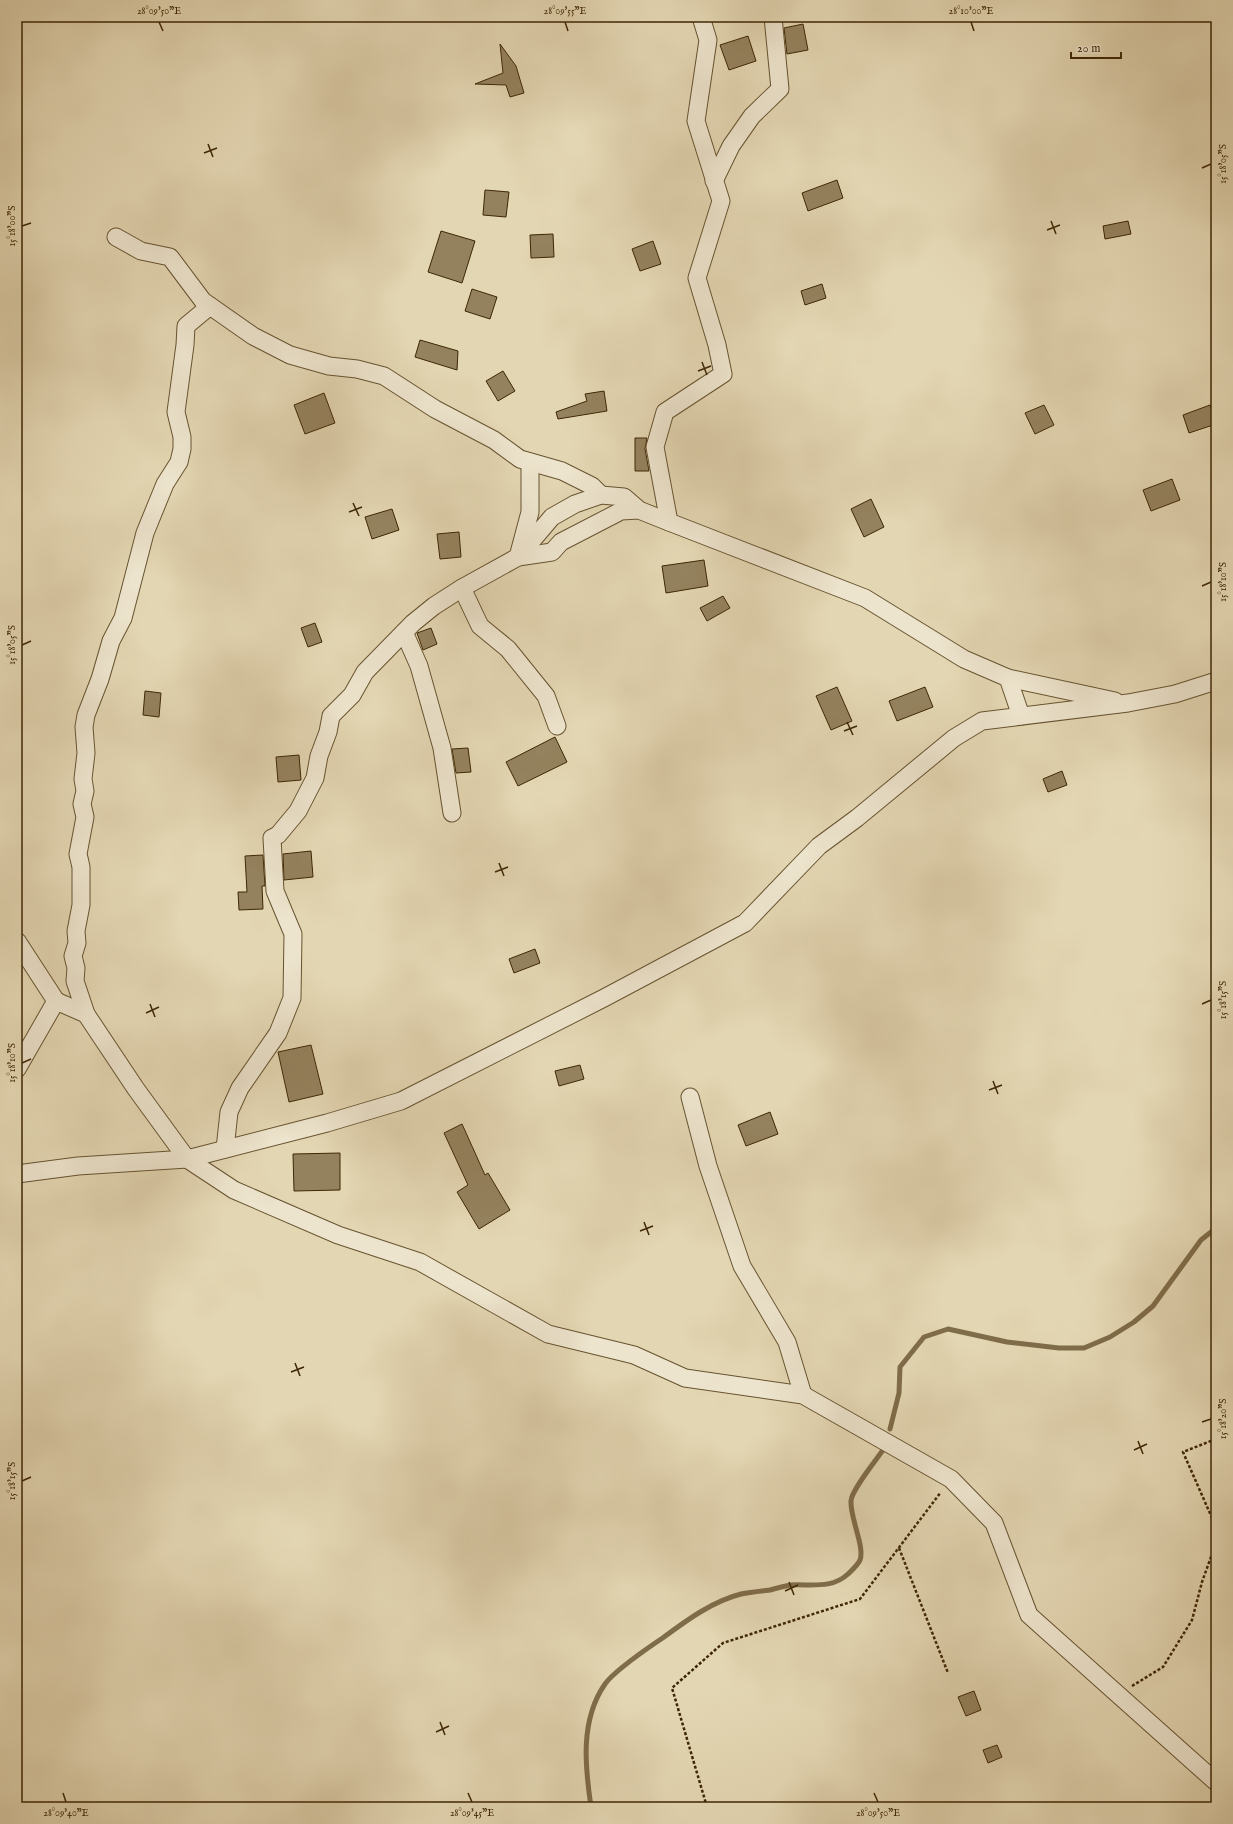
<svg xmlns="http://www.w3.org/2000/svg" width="1233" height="1824" viewBox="0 0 1233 1824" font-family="'IM FELL English',serif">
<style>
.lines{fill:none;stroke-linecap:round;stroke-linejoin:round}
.stream{stroke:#7f6c49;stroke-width:5}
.building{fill:#94825e;stroke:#3e2704}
.minor-casing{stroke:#675330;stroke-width:19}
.path{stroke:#3e2704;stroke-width:2.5;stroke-dasharray:3 2;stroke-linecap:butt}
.minor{stroke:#ede4cd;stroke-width:17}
.ticks{fill:none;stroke:#3e2704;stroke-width:1.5}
.neatline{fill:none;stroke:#3e2704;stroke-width:1.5}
.ticks-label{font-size:10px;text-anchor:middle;fill:#3e2704}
</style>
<rect width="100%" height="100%" fill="#e3d6b2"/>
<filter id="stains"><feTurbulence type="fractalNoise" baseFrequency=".005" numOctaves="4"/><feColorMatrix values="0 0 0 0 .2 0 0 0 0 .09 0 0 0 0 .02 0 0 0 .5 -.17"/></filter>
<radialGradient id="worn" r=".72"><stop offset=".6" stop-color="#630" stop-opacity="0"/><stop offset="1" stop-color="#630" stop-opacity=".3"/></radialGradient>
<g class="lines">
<g class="stream">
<polyline points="890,1429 899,1393 900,1367 924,1337 948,1329 1007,1342 1059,1348 1084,1348 1110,1337 1134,1322 1153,1306 1201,1240 1216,1228"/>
<path d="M 591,1807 C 585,1766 580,1720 605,1684 C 616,1669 648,1648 664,1637 C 687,1620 713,1601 741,1594 C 750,1592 761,1591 770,1590 C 777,1588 784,1586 791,1585 C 812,1584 832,1589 848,1574 C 852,1570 858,1565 860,1560 C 865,1547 850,1518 851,1501 C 851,1491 876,1460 883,1450"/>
</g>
</g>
<g class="building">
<polygon points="803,24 808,50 787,54 784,28"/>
<polygon points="748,36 756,61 729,70 720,45"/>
<polygon points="500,44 516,66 524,93 510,97 506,85 475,84 503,73"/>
<polygon points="837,180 843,198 808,211 802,193"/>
<polygon points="485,190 509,192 506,217 483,215"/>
<polygon points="1128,221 1131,234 1105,239 1103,226"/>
<polygon points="441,231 475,241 462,283 428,272"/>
<polygon points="553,234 554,257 531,258 530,235"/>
<polygon points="653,241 661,264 640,271 632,249"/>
<polygon points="822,284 826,298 805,305 801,291"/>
<polygon points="472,289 497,297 490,319 465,311"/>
<polygon points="420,340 458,351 457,370 415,357"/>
<polygon points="503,371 515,391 498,401 486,381"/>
<polygon points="604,391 607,411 558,419 556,412 587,401 585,394"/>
<polygon points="324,393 335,423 305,434 294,405"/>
<polygon points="1044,405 1054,425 1035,434 1025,413"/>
<polygon points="1210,405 1216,424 1189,433 1183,415"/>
<polygon points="635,438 647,438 645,449 649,471 635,471"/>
<polygon points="1172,479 1180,500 1151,511 1143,490"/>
<polygon points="871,499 884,527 864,537 851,509"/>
<polygon points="392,509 399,530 372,539 365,517"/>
<polygon points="459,532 461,557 440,559 437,534"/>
<polygon points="704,560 708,586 666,593 662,566"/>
<polygon points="723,596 730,608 707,621 700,608"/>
<polygon points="315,623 322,642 308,647 301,628"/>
<polygon points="431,628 437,644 423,650 417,633"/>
<polygon points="837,687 852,721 831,730 816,696"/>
<polygon points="925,687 933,707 897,721 889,701"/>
<polygon points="145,691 161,693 159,717 143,715"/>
<polygon points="555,737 567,762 518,786 506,762"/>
<polygon points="468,748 471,772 456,773 452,749"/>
<polygon points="299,755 301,780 278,782 276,757"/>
<polygon points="1062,771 1067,785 1048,792 1043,779"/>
<polygon points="311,851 313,877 284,880 283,854"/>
<polygon points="263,855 265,886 262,886 263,909 239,910 238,892 247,892 245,856"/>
<polygon points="535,949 540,963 514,973 509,959"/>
<polygon points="311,1045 323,1094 289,1102 278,1052"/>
<polygon points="580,1065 584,1079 559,1086 555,1071"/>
<polygon points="770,1112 778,1134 746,1146 738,1125"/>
<polygon points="462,1124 485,1175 488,1173 510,1210 479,1229 457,1192 468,1185 444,1133"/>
<polygon points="340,1153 340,1190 294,1191 293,1154"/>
<polygon points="974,1691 981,1710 966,1716 958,1697"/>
<polygon points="997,1745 1002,1757 988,1763 983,1750"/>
</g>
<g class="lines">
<g class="minor-casing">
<g id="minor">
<polyline points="701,17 708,40 696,121 721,201 697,278 717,345 723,374 665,412 655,447 669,522 865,598 964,659 1008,678 1021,716"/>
<polyline points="714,181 731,146 752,116 780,89 773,17"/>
<polyline points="116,237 141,251 170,257 203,301 253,336 290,355 329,366 357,369 384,376 435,409 494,440 520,459 562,471 592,486 601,495"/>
<polyline points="530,462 530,512 518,557 552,552 561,542 621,511 639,510"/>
<polyline points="462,588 480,626 508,649 546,696 557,726"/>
<polyline points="404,632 419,666 442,748 452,813"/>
<polyline points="1008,678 1115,701"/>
<polyline points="17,941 56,1001 17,1069"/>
<polyline points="56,1001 86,1014 136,1089 187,1159 234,1190 338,1235 420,1262 548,1334 634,1355 685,1378 803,1395 951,1479 994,1523 1029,1615 1216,1782"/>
<polyline points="86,1014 75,981 76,968 73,956 77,943 76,931 81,905 81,867 78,854 85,817 82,804 85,791 83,779 86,753 84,727 86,715 100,679 111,641 123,618 145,533 165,484 179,462 182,449 182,437 176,412 185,345 186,326 210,306"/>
<polyline points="690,1097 708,1166 742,1266 787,1342 803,1395"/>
<polyline points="225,1149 229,1112 240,1088 278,1033 292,998 293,934 275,891 272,838 278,835 298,811 315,778 319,756 328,732 331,716 352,695 365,672 413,623 434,606 462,588 518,557 552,517 575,504 601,495 624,497 639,510 669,522"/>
<polyline points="17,1174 78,1166 187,1159 327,1123 401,1101 604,998 745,923 819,846 857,818 954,738 982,721 1128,703 1175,694 1216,681"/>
</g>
</g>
<g class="path">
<polyline points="1216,1439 1183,1452 1216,1527"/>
<polyline points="899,1548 948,1673"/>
<polyline points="1132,1686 1163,1667 1192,1620 1202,1582 1216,1543"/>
<polyline points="707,1807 672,1688 723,1643 860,1599 941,1492"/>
</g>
<use href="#minor" class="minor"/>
</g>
<path class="ticks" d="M 159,22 L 163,31M 565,22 L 568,31M 971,22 L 974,31M 208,144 L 213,157M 204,153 L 217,148M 1202,168 L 1211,164M 1051,221 L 1056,234M 22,226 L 31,223M 1047,230 L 1060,225M 702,362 L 707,375M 698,371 L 711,366M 353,503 L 359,516M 349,512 L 362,507M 1202,586 L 1211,582M 22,645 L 31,641M 847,722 L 853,735M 844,731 L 857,726M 499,863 L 504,876M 495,872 L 508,867M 150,1004 L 155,1017M 1202,1004 L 1211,1000M 146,1013 L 159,1007M 22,1063 L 31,1059M 993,1081 L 998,1094M 989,1090 L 1002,1085M 644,1222 L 649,1235M 640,1231 L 653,1226M 295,1363 L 300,1376M 291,1372 L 304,1367M 1202,1422 L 1211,1419M 1138,1441 L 1143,1454M 1134,1450 L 1147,1444M 22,1481 L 31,1477M 789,1582 L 794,1595M 785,1591 L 798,1585M 440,1722 L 445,1735M 436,1732 L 449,1726M 63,1793 L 66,1802M 468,1793 L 472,1802M 874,1793 L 878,1802"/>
<rect width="1233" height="1824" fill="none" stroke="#e3d6b2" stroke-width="44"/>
<path d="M1071 52v6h50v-6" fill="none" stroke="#3e2704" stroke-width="2"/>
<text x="1077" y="52" font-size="12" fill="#3e2704" stroke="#ede4cd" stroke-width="3" paint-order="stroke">20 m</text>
<rect x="22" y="22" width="1189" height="1780" class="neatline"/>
<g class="ticks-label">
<text x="159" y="14">28°09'50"E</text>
<text x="565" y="14">28°09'55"E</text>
<text x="971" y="14">28°10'00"E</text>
<text transform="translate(1222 164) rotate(-90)" y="4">15°18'05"S</text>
<text transform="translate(11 226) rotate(-90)" y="4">15°18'00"S</text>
<text transform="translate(1222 582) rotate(-90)" y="4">15°18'10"S</text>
<text transform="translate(11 645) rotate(-90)" y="4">15°18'05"S</text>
<text transform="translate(1222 1000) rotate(-90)" y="4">15°18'15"S</text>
<text transform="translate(11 1063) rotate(-90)" y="4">15°18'10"S</text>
<text transform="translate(1222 1419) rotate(-90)" y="4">15°18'20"S</text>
<text transform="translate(11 1481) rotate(-90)" y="4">15°18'15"S</text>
<text x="66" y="1816">28°09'40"E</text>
<text x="472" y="1816">28°09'45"E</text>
<text x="878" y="1816">28°09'50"E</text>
</g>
<rect width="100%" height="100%" filter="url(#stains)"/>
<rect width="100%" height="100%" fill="url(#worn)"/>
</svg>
